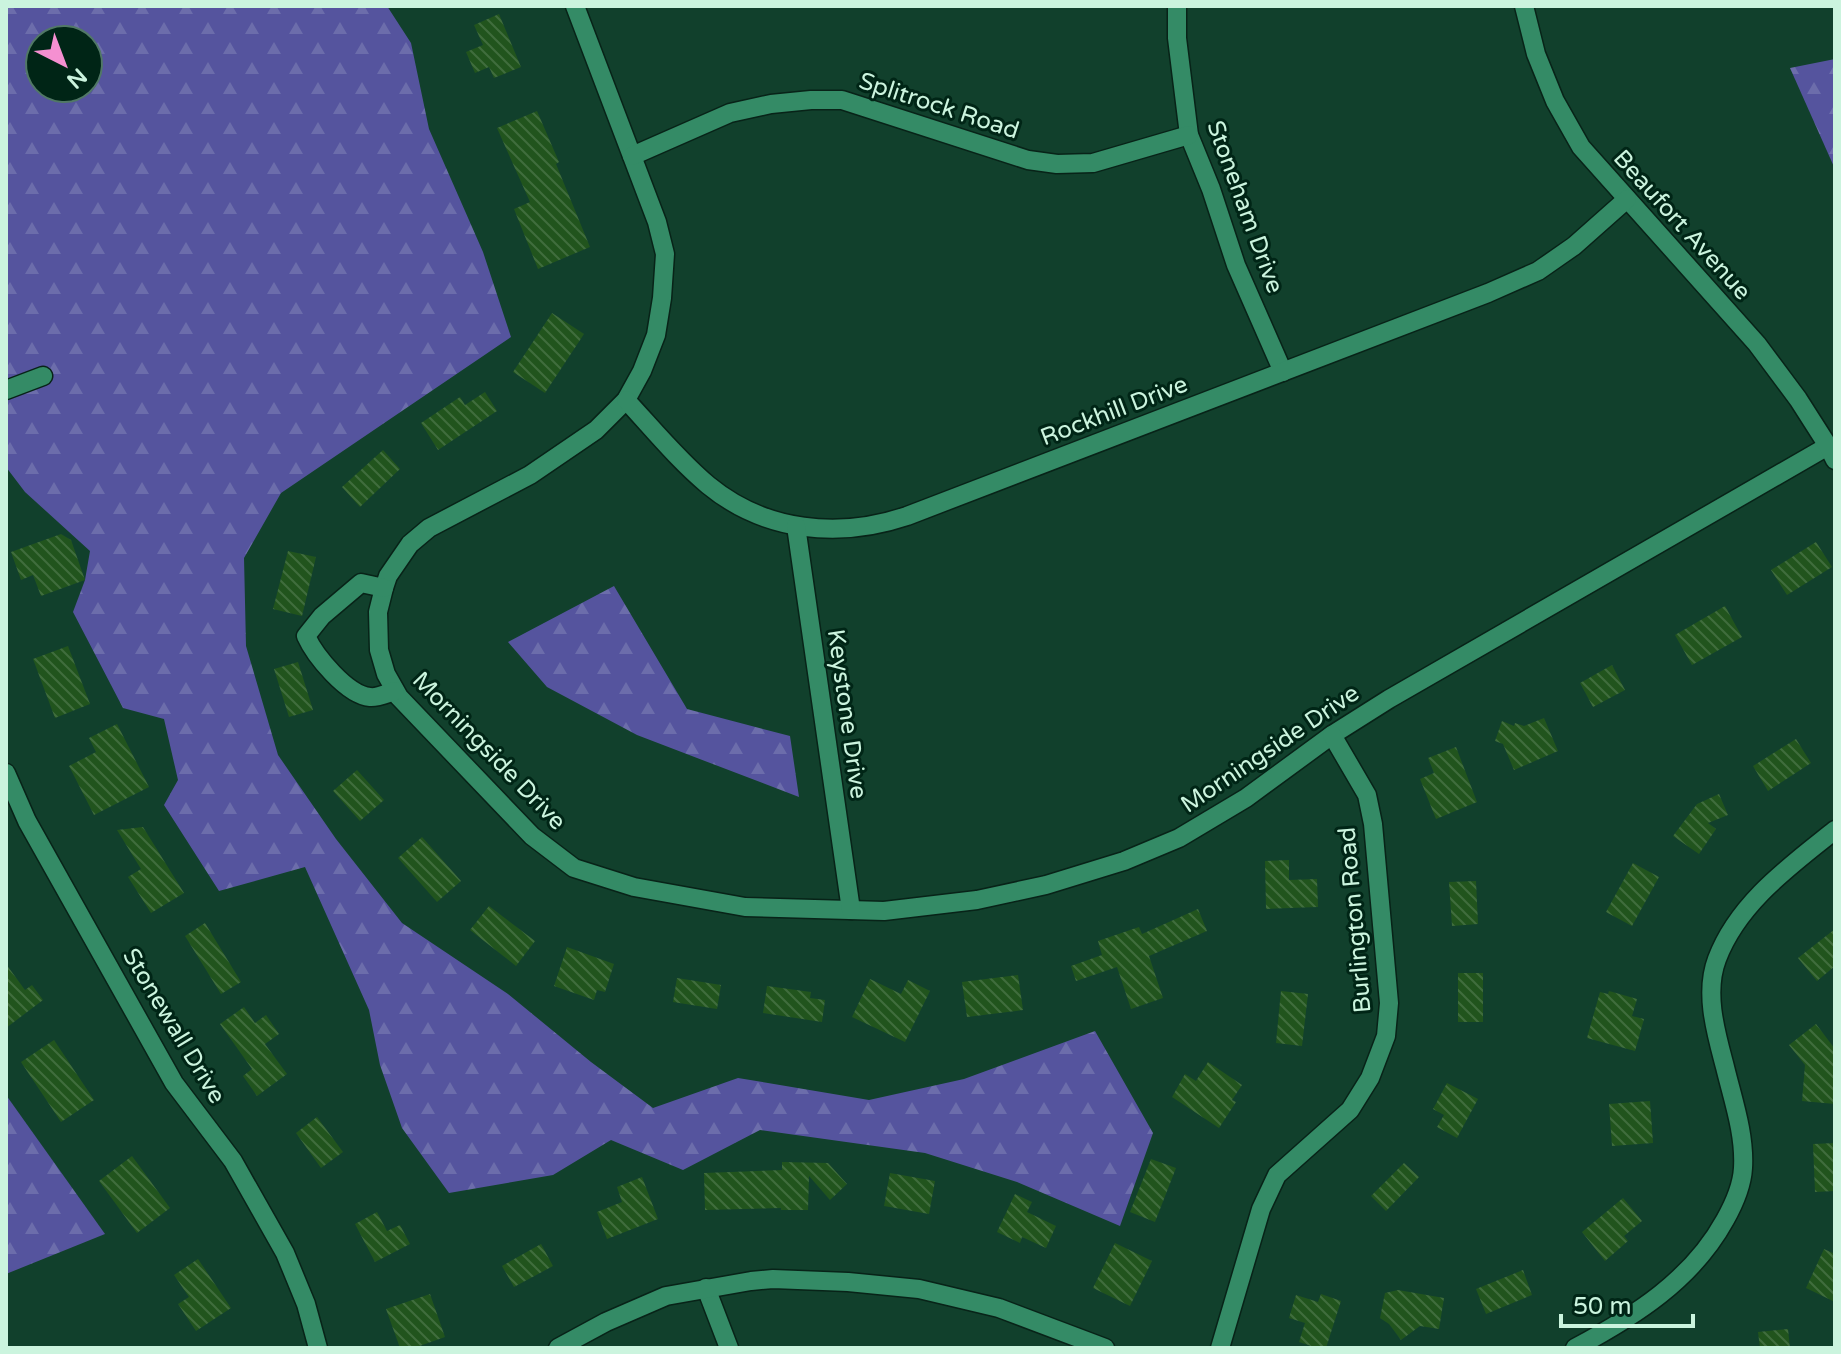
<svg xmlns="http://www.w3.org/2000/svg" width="1841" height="1354" viewBox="0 0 1841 1354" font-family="'Varela Round',sans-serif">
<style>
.forest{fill:url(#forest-firs);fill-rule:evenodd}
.building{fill:url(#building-back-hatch)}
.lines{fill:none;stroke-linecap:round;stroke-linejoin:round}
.minor-casing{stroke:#082318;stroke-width:21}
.minor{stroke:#348b66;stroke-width:18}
.labels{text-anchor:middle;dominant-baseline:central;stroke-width:6;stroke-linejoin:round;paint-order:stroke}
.street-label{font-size:24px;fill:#cbf4de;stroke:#002516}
</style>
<defs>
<pattern id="forest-firs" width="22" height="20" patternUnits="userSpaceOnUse" patternTransform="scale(2)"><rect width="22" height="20" fill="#55549e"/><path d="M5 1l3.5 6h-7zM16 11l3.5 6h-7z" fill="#6c6dab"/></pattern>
<pattern id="building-back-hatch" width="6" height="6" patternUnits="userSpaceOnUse" patternTransform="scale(2)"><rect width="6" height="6" fill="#21541d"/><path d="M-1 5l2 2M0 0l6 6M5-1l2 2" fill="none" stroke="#406d3d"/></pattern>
</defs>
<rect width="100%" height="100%" fill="#11402c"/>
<g class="forest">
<path d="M 6,6 L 387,6 L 411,43 L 429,129 L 483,252 L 511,337 L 281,493 L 244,558 L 246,646 L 278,755 L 336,839 L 402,923 L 508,994 L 591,1062 L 653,1108 L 738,1078 L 869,1100 L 964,1079 L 1095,1031 L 1153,1133 L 1120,1226 L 1017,1182 L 925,1153 L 760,1130 L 683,1170 L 611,1140 L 553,1175 L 449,1193 L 402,1128 L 380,1065 L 369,1010 L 305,867 L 219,891 L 164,805 L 178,780 L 164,719 L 123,708 L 73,612 L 85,580 L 90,551 L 25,492 L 6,467 ZM 40,40 L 88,40 L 88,88 L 40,88 Z"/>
<polygon points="1835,59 1835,169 1790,68"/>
<polygon points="614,586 687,709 790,736 799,797 637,735 547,687 508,642"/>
<polygon points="6,1095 105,1234 6,1274"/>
</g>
<g class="building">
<polygon points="499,14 521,67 494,78 489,67 475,73 466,52 483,45 474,25"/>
<polygon points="537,111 559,162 556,164 590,247 538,269 514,209 530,202 497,128"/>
<polygon points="552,313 584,334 545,393 513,372"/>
<polygon points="485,392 497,411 438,450 421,423 460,397 465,405"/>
<polygon points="383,450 400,469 360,507 342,487"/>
<polygon points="61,534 71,540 85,580 41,596 33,575 21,580 11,552"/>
<polygon points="1816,542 1832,567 1787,595 1771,570"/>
<polygon points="288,551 316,557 302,616 273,609"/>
<polygon points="1725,606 1742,637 1692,665 1675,635"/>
<polygon points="68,646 90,704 55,718 33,659"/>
<polygon points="298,662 313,710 289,717 274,669"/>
<polygon points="1612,665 1625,690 1593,707 1580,683"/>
<polygon points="1544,718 1558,751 1514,770 1503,744 1495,741 1502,721 1514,726 1515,723 1524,726"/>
<polygon points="117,724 149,787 94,815 69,766 96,752 89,738"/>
<polygon points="1796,739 1811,763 1768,791 1753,766"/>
<polygon points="1456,747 1477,802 1436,819 1420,779 1434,773 1428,758"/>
<polygon points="357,770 384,800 360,821 333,791"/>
<polygon points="1719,794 1728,815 1708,823 1716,829 1699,854 1673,836 1697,804"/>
<polygon points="143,827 184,893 151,913 128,877 141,869 117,830"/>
<polygon points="422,837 461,881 437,902 398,858"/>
<polygon points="1289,860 1289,880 1317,879 1318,907 1266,909 1265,861"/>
<polygon points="1633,863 1659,877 1632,926 1606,912"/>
<polygon points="1476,881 1478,924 1452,926 1449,882"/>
<polygon points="489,906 535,941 516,966 470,930"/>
<polygon points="1198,909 1207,931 1149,956 1163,998 1131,1009 1117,967 1076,981 1071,966 1102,955 1098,941 1139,927 1142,934"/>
<polygon points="205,923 241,982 221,994 185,936"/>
<polygon points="1835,929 1835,966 1817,981 1798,958"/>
<polygon points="567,947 614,964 605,992 597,990 594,1000 554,986"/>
<polygon points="6,964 25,990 32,985 43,1000 6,1028"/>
<rect x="1458" y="973" width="25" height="49"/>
<polygon points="1018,975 1023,1010 967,1017 962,982"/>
<polygon points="677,978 721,985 717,1009 673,1002"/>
<polygon points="870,979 901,994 908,980 930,991 905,1042 852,1017"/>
<polygon points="767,986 811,992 810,998 825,1000 822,1022 763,1013"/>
<polygon points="1281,991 1308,994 1302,1046 1276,1043"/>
<polygon points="1609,991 1637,999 1632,1016 1644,1019 1635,1051 1587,1038 1600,992 1608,994"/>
<polygon points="244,1007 255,1023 266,1015 279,1034 265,1044 287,1074 257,1096 243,1076 252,1069 220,1024"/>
<polygon points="1816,1024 1835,1049 1835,1104 1802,1101 1805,1065 1789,1045"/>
<polygon points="54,1040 94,1100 61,1122 21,1062"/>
<polygon points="1208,1062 1242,1085 1232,1100 1236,1102 1219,1128 1172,1097 1185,1074 1196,1081"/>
<polygon points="1447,1083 1478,1099 1457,1138 1437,1127 1444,1115 1433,1109"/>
<polygon points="1650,1101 1653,1143 1612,1146 1609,1104"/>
<polygon points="317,1117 343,1152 321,1168 296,1133"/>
<polygon points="1835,1143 1835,1191 1815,1192 1813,1144"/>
<polygon points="132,1156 170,1208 137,1233 99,1181"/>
<polygon points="1151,1159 1176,1168 1155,1222 1130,1212"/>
<polygon points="782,1162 828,1163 847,1184 830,1200 809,1176 808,1210 781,1210 781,1208 705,1210 704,1173 782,1170"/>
<polygon points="1404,1163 1419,1177 1386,1211 1371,1196"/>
<polygon points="890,1173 935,1181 929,1214 884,1206"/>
<polygon points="642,1177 658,1219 607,1239 597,1212 622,1202 617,1187"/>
<polygon points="1015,1194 1032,1202 1027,1212 1056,1226 1046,1248 1022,1237 1020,1243 997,1232"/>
<polygon points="1623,1198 1642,1221 1624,1236 1628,1241 1605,1261 1582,1232"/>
<polygon points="377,1212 387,1231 400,1225 410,1244 375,1262 355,1224"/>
<polygon points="1115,1243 1152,1261 1130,1306 1093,1288"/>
<polygon points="541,1244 553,1266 514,1287 502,1266"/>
<polygon points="1824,1249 1835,1254 1835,1302 1806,1288"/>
<polygon points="198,1259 231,1308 196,1331 178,1304 189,1297 174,1275"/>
<polygon points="1523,1270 1532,1295 1486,1314 1476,1289"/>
<polygon points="1398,1290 1444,1298 1439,1329 1420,1326 1401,1340 1389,1324 1380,1318 1385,1293"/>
<polygon points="430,1294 445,1337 414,1348 400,1348 386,1309"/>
<polygon points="1321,1294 1341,1301 1326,1348 1317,1348 1299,1342 1305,1323 1289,1318 1296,1295 1318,1302"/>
<polygon points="1788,1329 1790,1348 1760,1348 1758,1332"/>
</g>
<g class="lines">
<g class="minor-casing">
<g id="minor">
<polyline points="575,6 657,222 665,254 662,298 656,335 642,371 626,400 596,430 530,475 429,528 410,544 388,576 384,588 378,612 379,650 386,674 399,697 532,836 574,868 634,887 745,907 884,911 977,900 1046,885 1124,861 1179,838 1246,798 1332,735 1389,699 1828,446"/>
<polyline points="1177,6 1177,38 1189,135 1211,189 1236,265 1283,372"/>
<polyline points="1524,6 1536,54 1555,101 1581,147 1757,344 1798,399 1828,446 1835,460"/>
<polyline points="632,156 730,113 771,104 811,100 842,100 1028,160 1057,164 1093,163 1189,135"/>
<polyline points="6,390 43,376"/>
<path d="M 626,400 C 652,428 678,460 708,485 C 765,532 839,539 907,516 L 1488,293 L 1538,271 L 1574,246 L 1627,199"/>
<polyline points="796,526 851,910"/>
<path d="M 384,588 L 361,583 L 322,616 L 306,636 C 315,656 347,695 370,697 C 377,698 388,693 395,691"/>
<polyline points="6,773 27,821 174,1083 233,1161 285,1253 306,1304 318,1348"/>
<polyline points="706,1288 729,1348"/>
<polyline points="558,1348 606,1322 666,1296 751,1281 773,1279 848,1282 919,1289 999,1308 1105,1348"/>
<polyline points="1220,1348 1261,1209 1277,1175 1350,1110 1370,1078 1386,1036 1389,1003 1373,824 1367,795 1332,735"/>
<path d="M 1575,1348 C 1635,1316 1692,1280 1725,1220 C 1734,1204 1742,1186 1743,1168 C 1745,1134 1733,1100 1725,1067 C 1716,1033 1704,993 1717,959 C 1738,903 1790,866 1835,830"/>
</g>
</g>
<use href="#minor" class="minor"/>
</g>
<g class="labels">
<g class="street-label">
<text transform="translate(939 106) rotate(18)">Splitrock Road</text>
<text transform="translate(1245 207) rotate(70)">Stoneham Drive</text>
<text transform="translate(1682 225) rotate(48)">Beaufort Avenue</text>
<text transform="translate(1114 411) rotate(-21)">Rockhill Drive</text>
<text transform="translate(847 714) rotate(82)">Keystone Drive</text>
<text transform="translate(1270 749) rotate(-34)">Morningside Drive</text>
<text transform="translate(489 751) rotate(46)">Morningside Drive</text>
<text transform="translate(1355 920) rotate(-95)">Burlington Road</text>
<text transform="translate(174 1026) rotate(59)">Stonewall Drive</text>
</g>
</g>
<rect width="1841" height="1354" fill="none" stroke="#cbf4de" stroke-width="16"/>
<g transform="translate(64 64) rotate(138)"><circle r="38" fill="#002516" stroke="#517866" stroke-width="2"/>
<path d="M0-6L14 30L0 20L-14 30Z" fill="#f590d1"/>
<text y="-12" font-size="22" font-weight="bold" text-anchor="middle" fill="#cbf4de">N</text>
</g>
<path d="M1561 1314v12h132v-12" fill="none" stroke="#cbf4de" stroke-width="4"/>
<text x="1573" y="1314" font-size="24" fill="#cbf4de" stroke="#002516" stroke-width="6" paint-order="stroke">50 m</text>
</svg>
